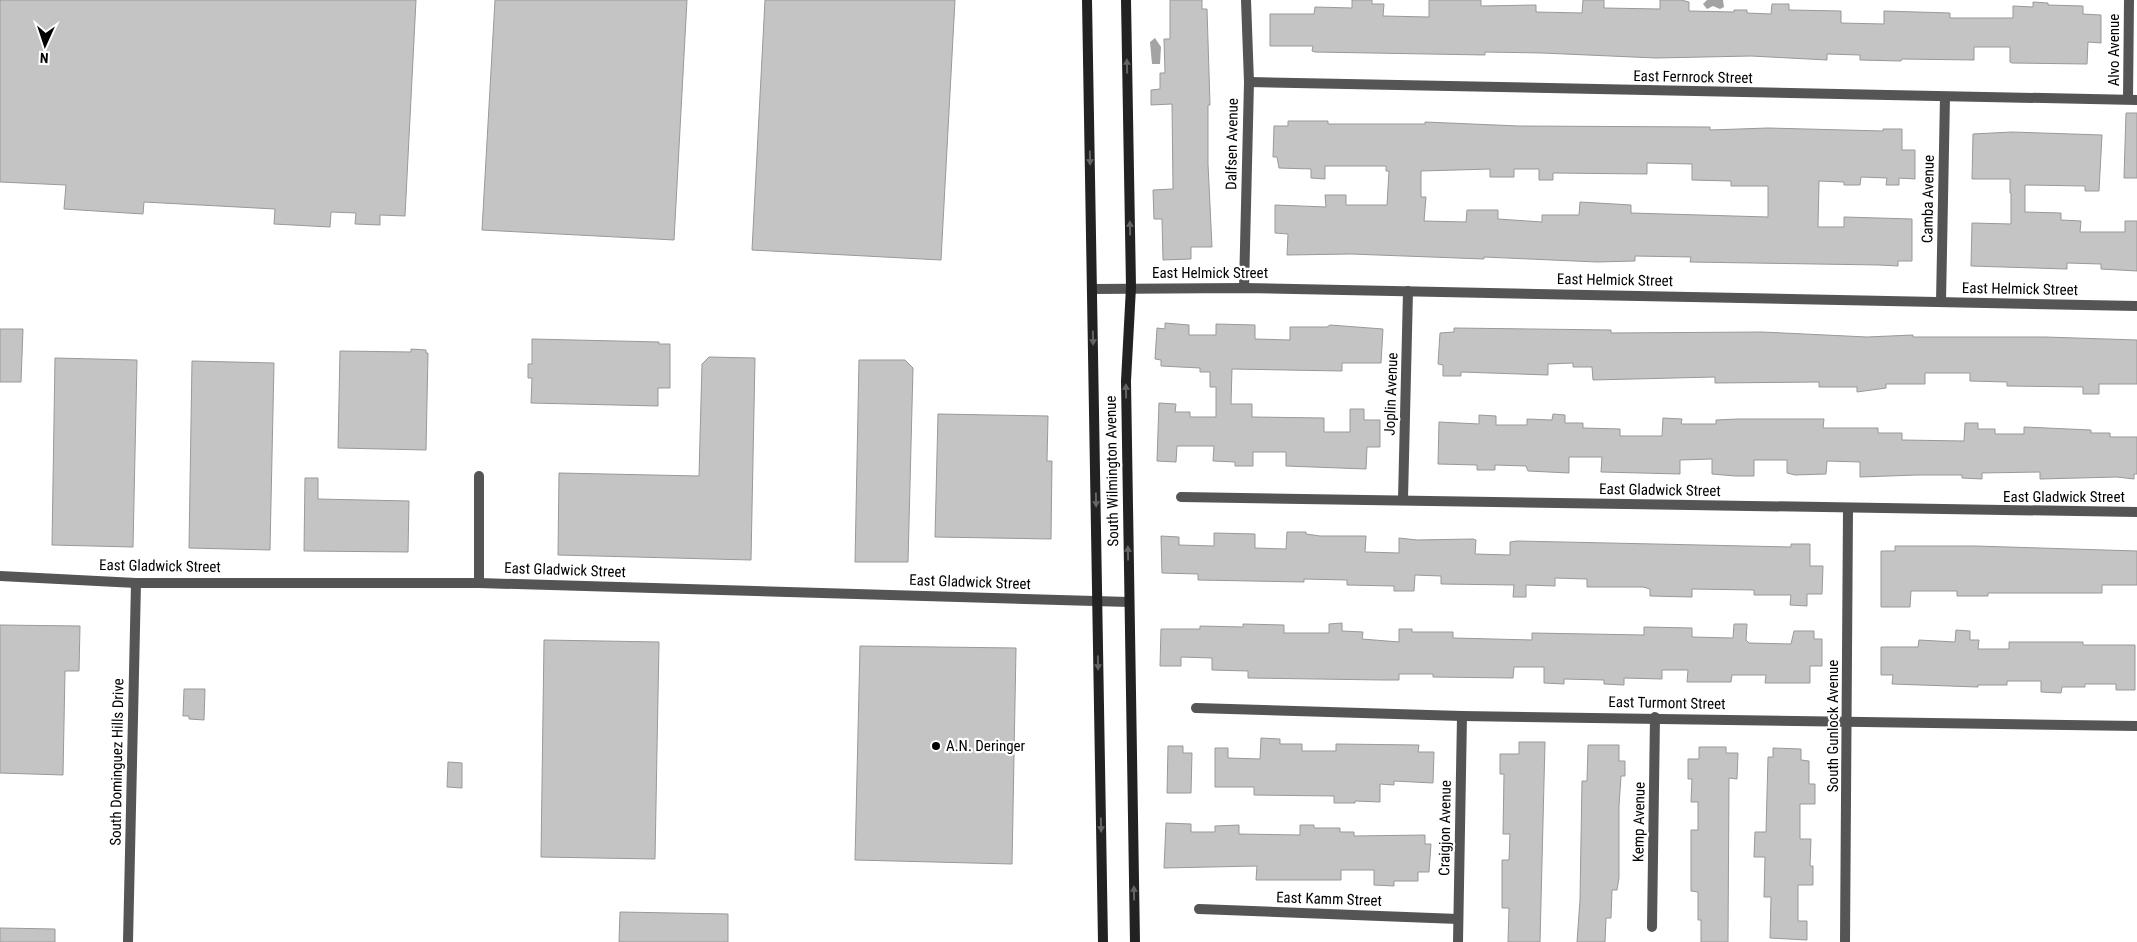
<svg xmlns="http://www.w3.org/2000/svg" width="2137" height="942" viewBox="0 0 2137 942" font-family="'Roboto Condensed',sans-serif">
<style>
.water{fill:#a3a3a3}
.building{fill:#c4c4c4;stroke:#999;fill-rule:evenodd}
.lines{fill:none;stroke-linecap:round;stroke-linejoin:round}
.street{stroke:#555;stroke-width:10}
.secondary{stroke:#222;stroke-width:10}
.oneway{fill:#646464}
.poi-dot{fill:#000;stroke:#fff;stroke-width:2}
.labels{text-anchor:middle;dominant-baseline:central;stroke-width:4.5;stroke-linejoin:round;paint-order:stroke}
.street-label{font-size:15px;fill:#000;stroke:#fff}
.poi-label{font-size:15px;fill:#000;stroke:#fff;text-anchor:start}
</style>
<rect width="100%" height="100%" fill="#fff"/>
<g class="water">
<polygon points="1707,0 1723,0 1724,7 1720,9 1713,6 1707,9 1703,4"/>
<polygon points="1155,38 1161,47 1160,64 1152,64 1150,42"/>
</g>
<g class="building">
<polygon points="0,0 416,0 405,216 380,215 380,225 355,224 356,213 331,212 330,227 274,224 275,209 144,202 143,214 64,209 66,185 0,182"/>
<polygon points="495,0 687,0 674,240 482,230"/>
<polygon points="765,0 955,0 941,260 752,250"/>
<polygon points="1170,0 1202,0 1202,9 1207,9 1210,105 1208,105 1208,164 1212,247 1191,247 1191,259 1163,260 1162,219 1154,219 1153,190 1173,189 1172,104 1151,105 1151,90 1160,89 1160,73 1165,73 1164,39 1170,39"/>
<polygon points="1352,0 1372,0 1372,4 1384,4 1383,16 1429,17 1429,0 1481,0 1481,6 1536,5 1536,12 1582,13 1583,0 1604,0 1604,8 1660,9 1660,0 1681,0 1689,2 1689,11 1734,12 1734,10 1747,10 1747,13 1771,14 1772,4 1789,4 1789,10 1841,11 1841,23 1884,24 1884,11 1950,13 1950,18 2013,18 2013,6 2033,7 2033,2 2048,3 2048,5 2083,6 2083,14 2101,15 2101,43 2088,42 2087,64 2012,63 2010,62 2010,47 1974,47 1974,60 1902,59 1901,61 1860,60 1860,55 1827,54 1827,60 1751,56 1656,58 1542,53 1485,52 1485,55 1315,52 1312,51 1313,46 1270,46 1270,14 1314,14 1315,7 1352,8"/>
<polygon points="2126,113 2137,113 2137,178 2124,178"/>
<path d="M 1288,121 L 1328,121 L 1328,124 L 1425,124 L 1425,122 L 1519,126 L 1707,127 L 1710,127 L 1710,130 L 1768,128 L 1883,131 L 1883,129 L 1902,129 L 1902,150 L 1915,150 L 1915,179 L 1899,178 L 1899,185 L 1886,185 L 1887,178 L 1861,177 L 1860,185 L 1844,185 L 1844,182 L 1819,181 L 1818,227 L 1844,227 L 1844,217 L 1912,219 L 1912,261 L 1898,261 L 1898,266 L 1879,265 L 1690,262 L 1691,257 L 1635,256 L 1635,261 L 1597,262 L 1484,257 L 1484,259 L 1351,254 L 1287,255 L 1288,234 L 1275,233 L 1275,205 L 1326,207 L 1325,195 L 1346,195 L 1346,205 L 1387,205 L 1389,171 L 1386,171 L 1386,166 L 1325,166 L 1325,179 L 1311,178 L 1311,169 L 1279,168 L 1277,157 L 1273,157 L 1274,126 L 1288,126 ZM 1647,163 L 1692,164 L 1692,180 L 1731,181 L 1731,186 L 1768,186 L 1768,217 L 1631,213 L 1631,205 L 1580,202 L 1579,215 L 1542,215 L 1542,222 L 1498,219 L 1498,210 L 1467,210 L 1466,222 L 1424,221 L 1426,197 L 1421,197 L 1421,171 L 1490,169 L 1490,177 L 1514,177 L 1514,169 L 1539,169 L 1539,180 L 1553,180 L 1553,173 L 1647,174 Z"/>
<polygon points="2012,132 2102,135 2099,191 2085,191 2085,186 2025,185 2025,212 2061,213 2061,220 2081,221 2080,232 2125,232 2125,221 2137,221 2137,271 2101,269 2101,264 2067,263 2067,269 1971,266 1972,223 2011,224 2011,193 2010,193 2010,179 1972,179 1973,134"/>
<polygon points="1165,323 1189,325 1189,335 1216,335 1216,324 1255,325 1255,339 1290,340 1290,327 1327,327 1330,325 1383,329 1381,363 1342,363 1342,371 1232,369 1231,404 1252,404 1252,417 1324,418 1324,432 1350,432 1350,409 1364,409 1364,420 1380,420 1380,447 1367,447 1366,469 1286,466 1286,452 1253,452 1253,466 1235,466 1235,462 1213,461 1214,446 1177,446 1176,462 1157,461 1159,403 1176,404 1175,412 1190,412 1190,417 1216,417 1216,387 1210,387 1210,372 1200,372 1200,368 1161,366 1161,360 1155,359 1157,328 1165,329"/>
<polygon points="1454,328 1611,330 1611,333 1762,332 1867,337 1913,335 1913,337 2045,337 2137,340 2137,384 2099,384 2099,394 2083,394 2083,387 2007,386 2007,382 1970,381 1970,373 1925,373 1925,384 1886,384 1886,388 1857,392 1857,387 1819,387 1819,382 1715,383 1715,377 1593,380 1592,367 1573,367 1573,363 1548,364 1548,375 1461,372 1461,376 1443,376 1443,365 1438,364 1440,333 1454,332"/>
<polygon points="0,329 23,329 21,382 0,382"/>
<polygon points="532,339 659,342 659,344 670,344 670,388 658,388 658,406 531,403 532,378 528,378 528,364 532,364"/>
<polygon points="411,349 426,350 426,353 428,353 426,450 338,448 340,351 411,352"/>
<polygon points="709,357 755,358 751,560 558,555 559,473 699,476 702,364"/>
<polygon points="55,358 137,360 133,547 52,545"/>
<polygon points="859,360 905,360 913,368 908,562 855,562"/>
<polygon points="192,361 274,363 270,550 189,548"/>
<polygon points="938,414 1048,416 1047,461 1052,461 1051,539 935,537"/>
<polygon points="1553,414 1565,415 1565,423 1583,423 1583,428 1620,429 1620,436 1662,436 1663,418 1682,419 1681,424 1716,424 1716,420 1738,419 1824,419 1823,428 1878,428 1878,433 1902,433 1902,440 1964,441 1965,423 1978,423 1978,429 1995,429 1995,434 2024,434 2024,427 2091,430 2091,433 2110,433 2110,437 2137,437 2137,474 2134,474 2134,479 2117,477 2040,479 2040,472 1982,473 1982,479 1962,478 1962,475 1917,475 1860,477 1860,462 1827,461 1826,474 1795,475 1787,473 1787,460 1754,460 1754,476 1735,476 1712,474 1712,459 1680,460 1680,474 1601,472 1602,457 1569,457 1569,473 1528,471 1526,466 1495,465 1495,470 1477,470 1477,465 1438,464 1439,422 1479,424 1479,415 1496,416 1496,425 1527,425 1527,419 1552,420"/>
<polygon points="305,478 318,478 318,499 409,501 408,552 304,551"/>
<polygon points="1287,532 1306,532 1306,534 1320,536 1366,536 1365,552 1399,553 1399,538 1417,540 1473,539 1476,540 1475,554 1510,555 1510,542 1517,541 1791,547 1791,544 1810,544 1810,566 1823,566 1822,594 1807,594 1807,606 1790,605 1791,595 1754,595 1754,590 1692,589 1692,597 1650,596 1650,589 1643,587 1587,587 1587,579 1555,578 1555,586 1526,585 1526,597 1513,597 1514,585 1441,584 1441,576 1415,575 1414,591 1394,591 1394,586 1347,585 1347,580 1304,579 1304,582 1198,580 1198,574 1162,573 1161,536 1179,537 1179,545 1214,546 1214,533 1255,534 1255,548 1286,549"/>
<polygon points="1895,546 1975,546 2137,551 2137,585 2102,585 2102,593 1988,593 1988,596 1957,596 1957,591 1911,591 1910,607 1881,607 1881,551 1895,551"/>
<polygon points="1342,623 1342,631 1363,632 1362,639 1399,642 1399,629 1412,629 1412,632 1453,632 1453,638 1532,640 1532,633 1644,635 1644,627 1692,628 1692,637 1733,638 1734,624 1747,624 1746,640 1749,643 1791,644 1794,631 1814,631 1814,639 1822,639 1822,666 1810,666 1810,683 1765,683 1766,675 1732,675 1731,682 1687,682 1688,670 1662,670 1662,679 1624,678 1624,685 1604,684 1604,680 1564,679 1564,684 1544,683 1544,667 1514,667 1513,678 1433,677 1433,674 1399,674 1399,680 1384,680 1248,678 1248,671 1212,670 1212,658 1181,657 1181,666 1160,666 1161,629 1200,629 1200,626 1243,627 1243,624 1284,625 1284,633 1329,633 1329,624"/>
<polygon points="0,625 80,626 79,671 65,671 63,775 0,773"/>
<polygon points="1956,630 1970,631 1970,640 1979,640 1978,649 2009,649 2009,642 2083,642 2083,645 2135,645 2135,690 2116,690 2116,684 2085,684 2085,687 2062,687 2061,693 2041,692 2041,681 2007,681 2007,685 1978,685 1978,687 1892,684 1893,675 1881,675 1881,647 1918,647 1919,640 1955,642"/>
<polygon points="544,640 659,642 655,859 541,857"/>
<polygon points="860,646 1016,648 1012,864 855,860"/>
<polygon points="184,689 205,689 204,720 189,719 189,716 183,716"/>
<polygon points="1261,738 1280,739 1280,744 1302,744 1302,751 1336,751 1336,744 1419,745 1418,752 1434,752 1433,783 1394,781 1394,785 1380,784 1380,802 1355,801 1355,803 1334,803 1334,796 1254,795 1254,787 1215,787 1215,748 1228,748 1228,758 1260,759"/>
<polygon points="1519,742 1545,742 1540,942 1508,942 1509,908 1502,908 1502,860 1509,860 1510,834 1503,834 1504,774 1500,774 1500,754 1519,754"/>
<polygon points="1588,745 1619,745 1619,761 1625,761 1625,776 1621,776 1619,806 1619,878 1617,890 1612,890 1611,918 1606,918 1605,942 1577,942 1580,900 1582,781 1587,781"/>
<polygon points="1168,746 1183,746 1183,753 1192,753 1191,793 1167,793"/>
<polygon points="1699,747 1726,747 1726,753 1738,753 1737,779 1729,778 1728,942 1701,942 1701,920 1698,920 1698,892 1691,891 1691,830 1698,830 1698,802 1691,802 1692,779 1688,779 1688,759 1699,759"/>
<polygon points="1773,748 1801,749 1801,760 1809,761 1809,784 1815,784 1815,804 1800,804 1800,839 1811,839 1810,866 1813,866 1813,885 1798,885 1798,921 1807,921 1807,940 1770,938 1771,897 1764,897 1765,857 1754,857 1755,832 1766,832 1768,757 1773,757"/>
<polygon points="448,762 462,763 462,788 447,787"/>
<polygon points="1166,823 1191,824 1191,832 1215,832 1215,826 1239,825 1239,834 1300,835 1300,825 1314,825 1314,828 1340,828 1340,832 1354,832 1354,836 1425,835 1425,844 1431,844 1429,872 1418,872 1418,881 1394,881 1394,886 1374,885 1374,870 1341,870 1341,880 1256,880 1257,866 1164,868"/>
<polygon points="620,912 728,914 728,942 619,942"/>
<polygon points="0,928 55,929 55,942 0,942"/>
</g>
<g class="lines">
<g class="street">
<polyline points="1249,82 2137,100"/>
<polyline points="2128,99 2129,0"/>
<polyline points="1244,288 1249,82 1246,0"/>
<polyline points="1093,289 1244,288 2137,306"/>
<polyline points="1941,302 1945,97"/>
<path d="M 1181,497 C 1500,499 1818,510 2137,512"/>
<polyline points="1403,499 1408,291"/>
<polyline points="0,576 136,583 479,583 1129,602"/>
<polyline points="479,583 479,476"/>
<polyline points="1196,708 1462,716 2137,726"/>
<polyline points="1199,909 1458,919"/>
<polyline points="1652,927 1655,717"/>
<polyline points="128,942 136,583"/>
<polyline points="1458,942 1462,716"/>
<polyline points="1845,942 1848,510"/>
</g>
<g class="secondary">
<polyline points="1087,0 1103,942"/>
<polyline points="1126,0 1131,287 1126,381 1135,942"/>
</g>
</g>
<defs><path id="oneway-solid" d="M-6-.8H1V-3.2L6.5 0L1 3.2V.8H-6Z" transform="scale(1.25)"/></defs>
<g class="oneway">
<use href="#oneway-solid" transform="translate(1127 66) rotate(-91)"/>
<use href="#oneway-solid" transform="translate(1090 158) rotate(89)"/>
<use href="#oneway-solid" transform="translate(1130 228) rotate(-91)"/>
<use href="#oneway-solid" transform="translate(1093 338) rotate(89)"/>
<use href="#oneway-solid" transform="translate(1126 391) rotate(-91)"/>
<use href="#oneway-solid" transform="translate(1096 500) rotate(89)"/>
<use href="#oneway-solid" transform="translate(1128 553) rotate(-91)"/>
<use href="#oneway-solid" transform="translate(1098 663) rotate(89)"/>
<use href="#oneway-solid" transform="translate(1101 825) rotate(89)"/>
<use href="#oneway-solid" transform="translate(1134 893) rotate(-91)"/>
</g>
<circle class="poi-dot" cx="936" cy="746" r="5"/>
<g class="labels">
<g class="street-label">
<text transform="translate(2114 50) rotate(-90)">Alvo Avenue</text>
<text transform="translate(1693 77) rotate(1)">East Fernrock Street</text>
<text transform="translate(1232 144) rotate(-89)">Dalfsen Avenue</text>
<text transform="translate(1928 199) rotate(-89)">Camba Avenue</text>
<text x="1210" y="273">East Helmick Street</text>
<text transform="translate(1615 280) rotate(1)">East Helmick Street</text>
<text transform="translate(2020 289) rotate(1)">East Helmick Street</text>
<text transform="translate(1391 394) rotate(-88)">Joplin Avenue</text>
<text transform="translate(1112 471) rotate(-91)">South Wilmington Avenue</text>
<text transform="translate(1660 490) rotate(1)">East Gladwick Street</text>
<text x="2064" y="497">East Gladwick Street</text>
<text transform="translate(160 566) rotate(1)">East Gladwick Street</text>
<text transform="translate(565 570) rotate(2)">East Gladwick Street</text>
<text transform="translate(970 582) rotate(2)">East Gladwick Street</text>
<text transform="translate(1667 703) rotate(1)">East Turmont Street</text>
<text transform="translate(1833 726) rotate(-90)">South Gunlock Avenue</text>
<text transform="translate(117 762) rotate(-89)">South Dominguez Hills Drive</text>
<text transform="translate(1639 822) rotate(-89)">Kemp Avenue</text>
<text transform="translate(1445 828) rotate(-89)">Craigjon Avenue</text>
<text transform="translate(1329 899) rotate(2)">East Kamm Street</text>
</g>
<g class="poi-label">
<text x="946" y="746">A.N. Deringer</text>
</g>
</g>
<g transform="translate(45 45) rotate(183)" stroke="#ffffff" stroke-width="4" paint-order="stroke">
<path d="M0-4L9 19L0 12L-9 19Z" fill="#000000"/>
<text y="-8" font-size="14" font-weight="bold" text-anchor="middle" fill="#000000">N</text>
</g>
</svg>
